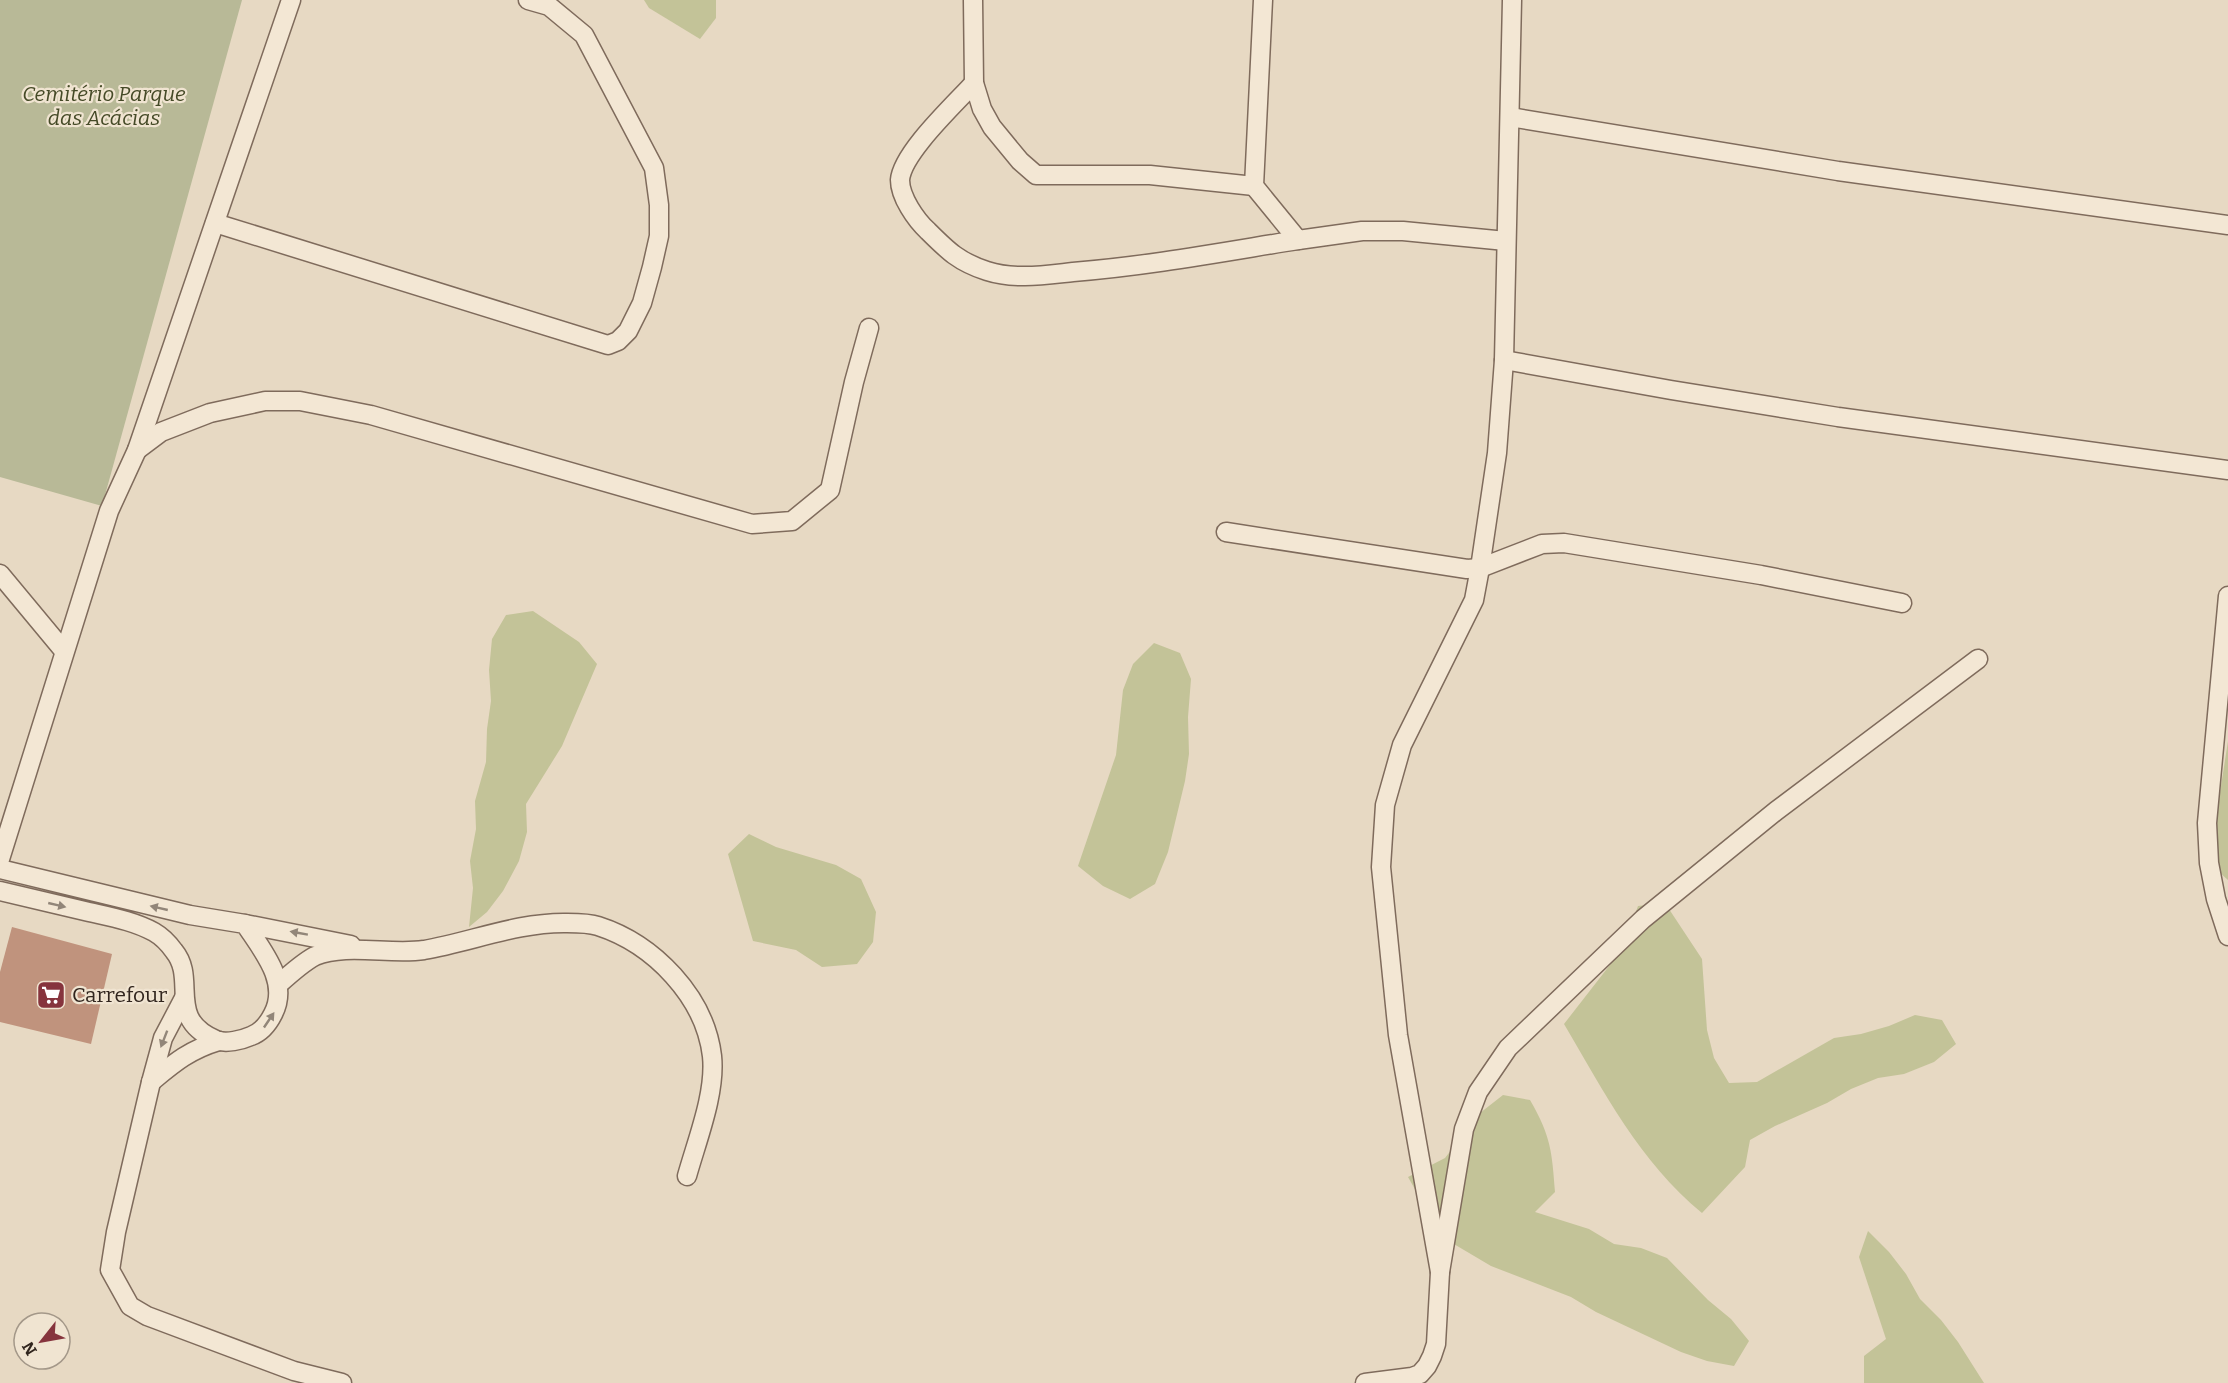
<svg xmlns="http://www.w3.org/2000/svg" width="2228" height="1383" viewBox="0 0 2228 1383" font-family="Bitter,serif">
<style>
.green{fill:#c3c398}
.cemetery{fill:#b8b997}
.building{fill:#c0937d}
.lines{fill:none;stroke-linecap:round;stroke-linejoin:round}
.minor-casing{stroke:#7f6b5c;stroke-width:21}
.minor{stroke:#f3e7d4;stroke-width:18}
.oneway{fill:#928679}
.labels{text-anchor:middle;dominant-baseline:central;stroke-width:4.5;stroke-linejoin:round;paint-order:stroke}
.park-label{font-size:21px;font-style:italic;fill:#454a27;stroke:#f0e4d1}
.poi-label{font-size:21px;fill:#31251e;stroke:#f0e4d1;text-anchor:start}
</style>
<rect width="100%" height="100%" fill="#e7d9c3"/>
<g class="green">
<polygon points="644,0 716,0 716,18 700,39 649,8"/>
<polygon points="533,611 579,642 597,664 562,746 526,804 527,832 519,861 503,891 487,912 469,927 473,888 470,861 476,829 475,801 486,762 487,729 491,701 489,670 492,639 506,615"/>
<polygon points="1154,643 1180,653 1191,679 1188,717 1189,754 1185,781 1168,852 1155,884 1130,899 1103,886 1078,866 1116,755 1123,690 1133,664"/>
<polygon points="2228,741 2228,880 2209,863"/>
<polygon points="749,834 776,847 836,865 861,879 876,912 873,942 857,964 822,967 796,950 753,941 728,854"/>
<path d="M 1665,903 L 1702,959 L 1707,1030 L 1714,1058 L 1729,1083 L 1757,1082 L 1834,1038 L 1861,1034 L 1889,1026 L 1915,1015 L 1942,1020 L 1956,1044 L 1934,1062 L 1904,1074 L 1878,1078 L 1851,1089 L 1827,1103 L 1775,1126 L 1750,1140 L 1745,1167 L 1702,1213 C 1640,1162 1604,1092 1564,1024 L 1613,961 L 1629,932 L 1638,906 Z"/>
<path d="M 1503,1095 L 1530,1100 C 1551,1136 1552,1152 1555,1192 L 1535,1212 L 1589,1229 L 1614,1244 L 1641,1248 L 1667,1258 L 1708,1300 L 1731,1319 L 1749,1341 L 1734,1366 L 1707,1361 L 1681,1352 L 1596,1312 L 1571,1297 L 1491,1266 L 1442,1237 L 1408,1177 L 1445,1158 L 1480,1113 Z"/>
<polygon points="1868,1231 1889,1252 1906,1274 1920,1299 1941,1320 1958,1342 1984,1383 1864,1383 1864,1356 1886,1339 1859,1257"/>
</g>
<polygon class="cemetery" points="0,0 242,0 102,506 0,477"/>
<polygon class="building" points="12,927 112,954 91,1044 0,1022 0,972"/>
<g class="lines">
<g class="minor-casing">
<g id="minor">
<polyline points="973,0 974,83 982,109 992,127 1020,161 1036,175 1150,175 1254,186"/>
<polyline points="1263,0 1254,186 1298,240 1362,231 1403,231 1506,241"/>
<path d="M 974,83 C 955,104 902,153 900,180 C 900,197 916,220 928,231 C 948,251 959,262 987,271 C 1015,280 1045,275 1073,272 C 1148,266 1223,252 1298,240"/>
<polyline points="1510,117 1838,171 2228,225"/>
<polyline points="215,223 608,345 618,341 628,331 642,303 652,267 659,236 659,205 654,168 584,35 549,6 528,0"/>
<polyline points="1504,360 1671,390 1838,417 2228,470"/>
<polyline points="137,450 161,432 210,413 265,401 300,401 371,415 752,524 792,521 830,490 854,382 869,328"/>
<polyline points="1226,532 1467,569 1480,568 1542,544 1564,543 1761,575 1902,603"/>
<polyline points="0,574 64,651"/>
<polyline points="2228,596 2207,823 2209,863 2216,899 2228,936"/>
<polyline points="0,859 109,511 137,450 291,0"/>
<path d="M 0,869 L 190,915 L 245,924 C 262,950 290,982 273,1014 C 268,1024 262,1032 251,1036 C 242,1040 226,1044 216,1040 C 165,1018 198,980 174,951 C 169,944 161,936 154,932 C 134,921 111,917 89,912 C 59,905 30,898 0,891"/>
<polyline points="245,924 351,945"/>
<path d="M 279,984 C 290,974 302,963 315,956 C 346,943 390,955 424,950 C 471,942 518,922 567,923 C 577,923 589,923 598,926 C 654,944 705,997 712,1056 C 716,1093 697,1140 687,1176"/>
<polyline points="184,998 163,1038 151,1082 116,1232 110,1270 130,1306 147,1316 294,1371 342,1383"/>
<path d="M 151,1082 C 174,1063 189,1050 219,1041"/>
<polyline points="1440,1272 1398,1035 1381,867 1385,805 1402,745 1474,600 1480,568 1497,453 1504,360 1512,0"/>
<polyline points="1365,1383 1412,1377 1420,1374 1427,1366 1432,1356 1436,1344 1440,1272 1464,1129 1478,1092 1508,1048 1643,919 1776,811 1978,659"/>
</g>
</g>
<use href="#minor" class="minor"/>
</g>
<defs><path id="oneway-solid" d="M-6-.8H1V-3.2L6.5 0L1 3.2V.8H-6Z" transform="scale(1.5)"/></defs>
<g class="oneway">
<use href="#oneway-solid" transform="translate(57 905) rotate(13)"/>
<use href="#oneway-solid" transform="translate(159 908) rotate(-167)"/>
<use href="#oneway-solid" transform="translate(299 933) rotate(-170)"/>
<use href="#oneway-solid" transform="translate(269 1020) rotate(-56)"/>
<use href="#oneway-solid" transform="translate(164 1039) rotate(111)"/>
</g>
<defs>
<g id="supermarket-square" transform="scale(1.5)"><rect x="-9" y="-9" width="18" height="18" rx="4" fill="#86343d" stroke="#f0e4d1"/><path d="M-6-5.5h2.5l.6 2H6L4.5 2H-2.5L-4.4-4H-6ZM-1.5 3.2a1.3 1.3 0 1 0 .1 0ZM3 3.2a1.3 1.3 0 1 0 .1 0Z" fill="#fff"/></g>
</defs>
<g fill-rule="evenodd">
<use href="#supermarket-square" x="51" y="995"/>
</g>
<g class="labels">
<g class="park-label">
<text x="104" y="94">Cemitério Parque<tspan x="104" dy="24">das Acácias</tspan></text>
</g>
<g class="poi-label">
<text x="72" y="995">Carrefour</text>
</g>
</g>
<g transform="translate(42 1341) rotate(239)"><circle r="28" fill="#f0e4d1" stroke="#a49889" stroke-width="1.5"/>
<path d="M0-4.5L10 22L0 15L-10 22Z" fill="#86343d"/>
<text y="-9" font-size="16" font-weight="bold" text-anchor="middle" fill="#31251e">N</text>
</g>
</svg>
